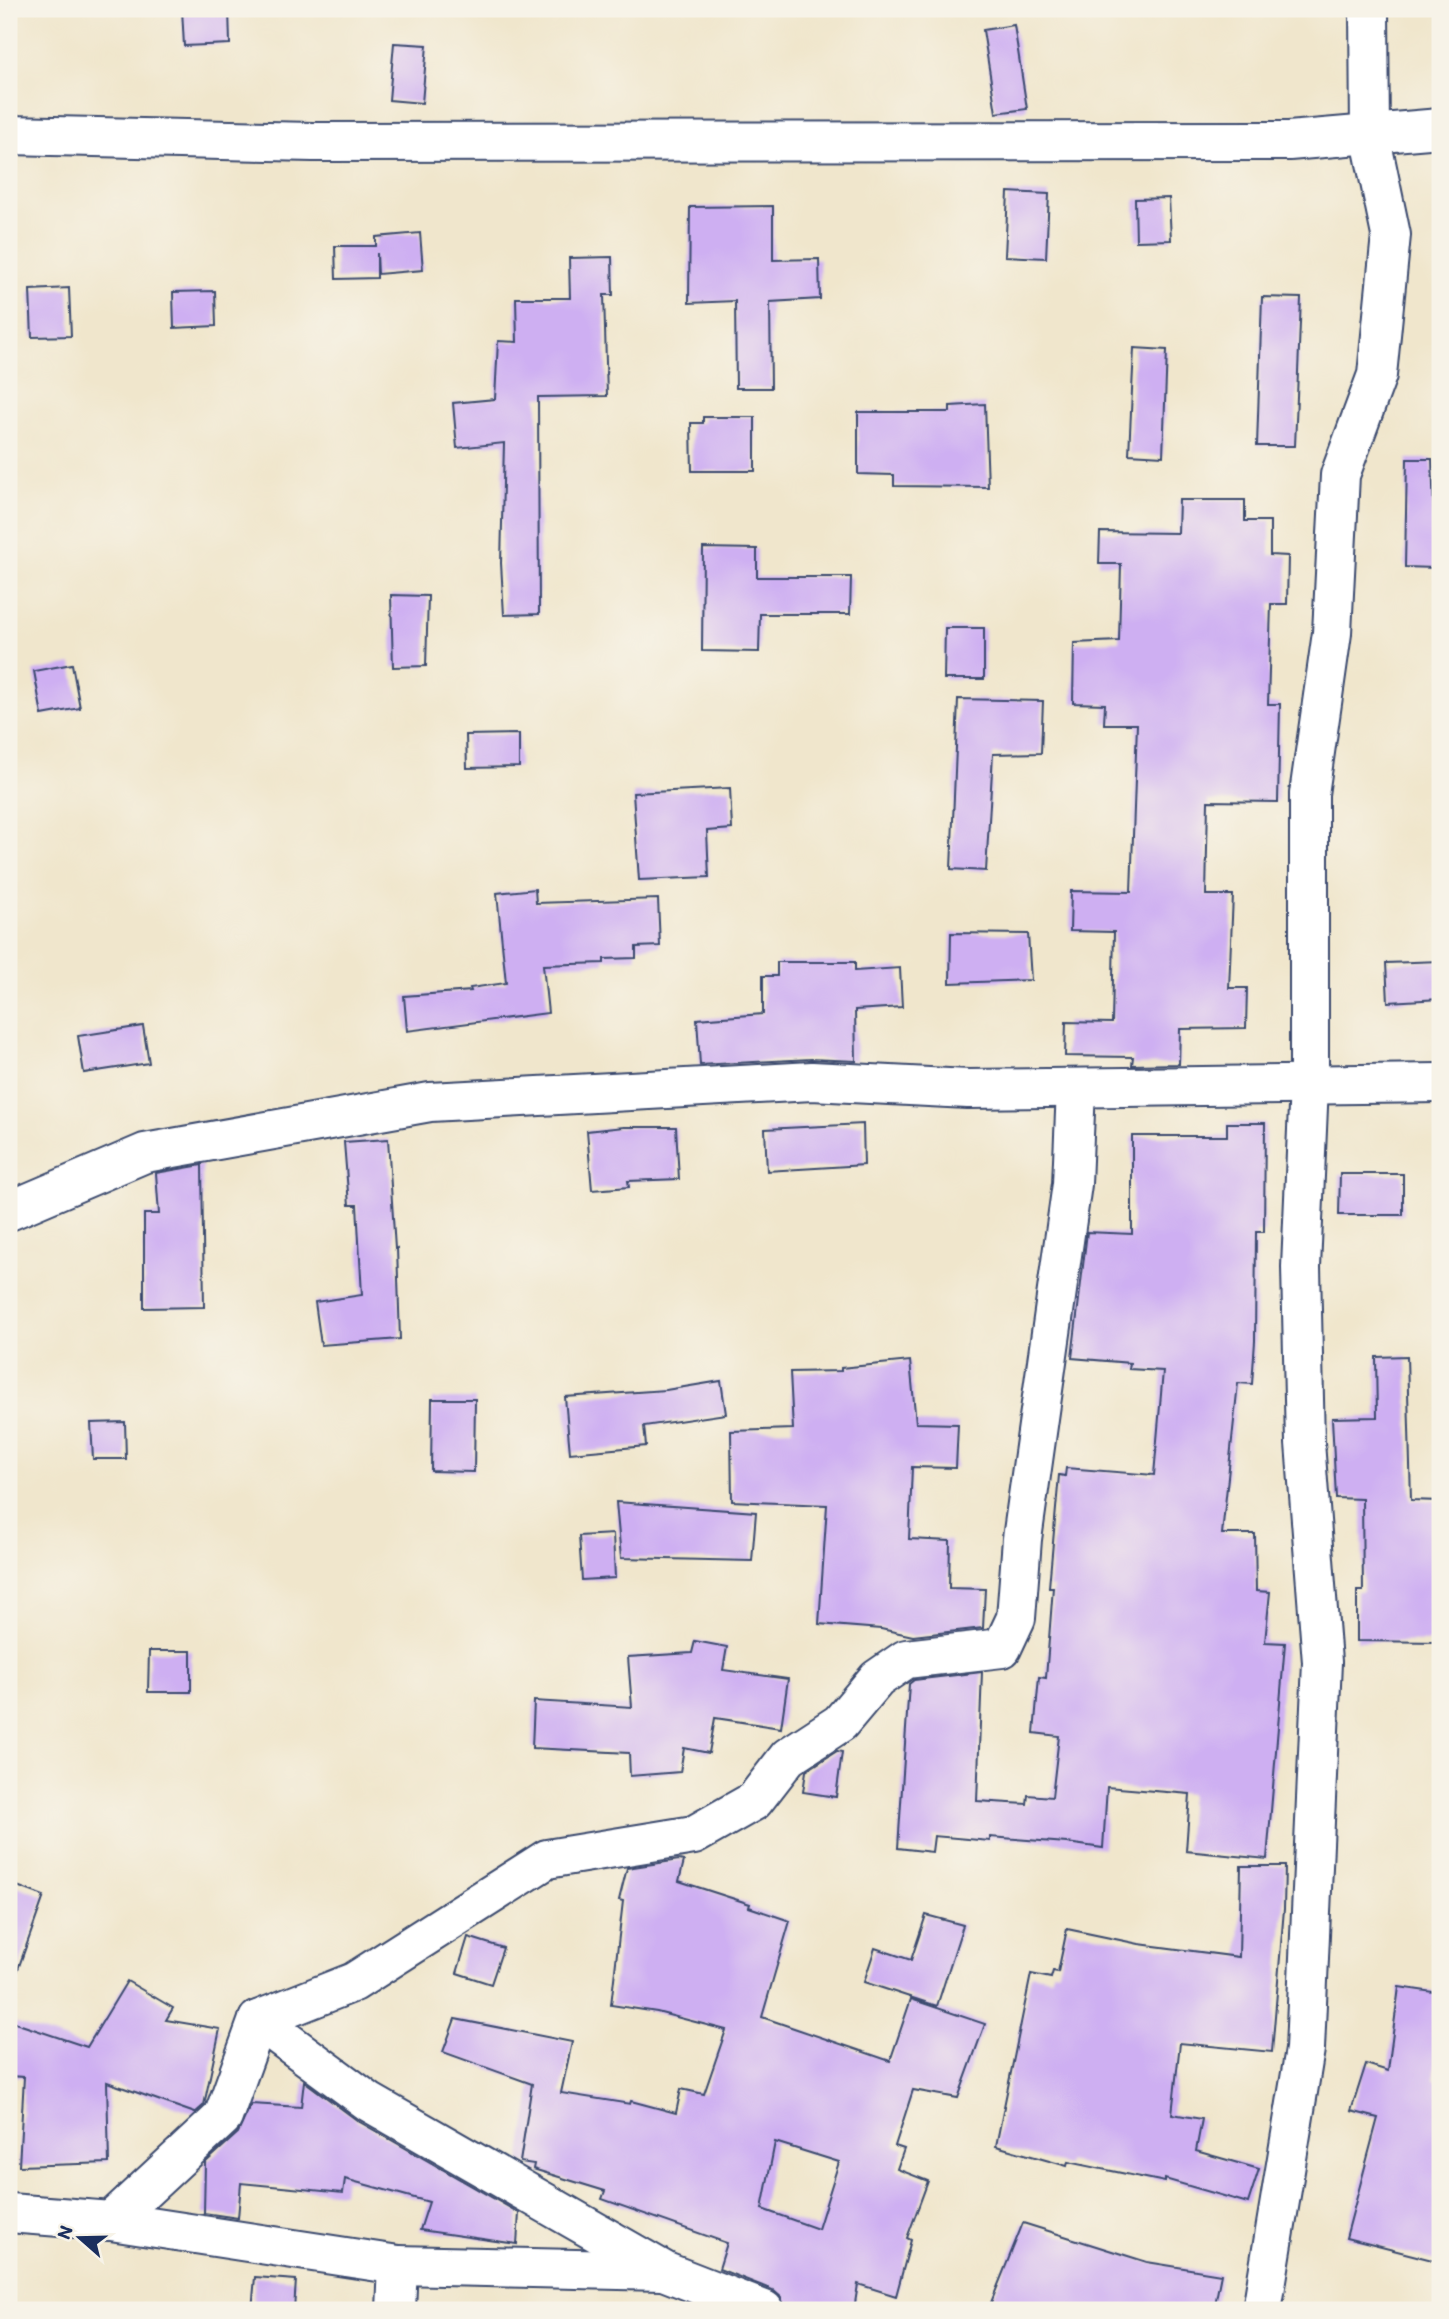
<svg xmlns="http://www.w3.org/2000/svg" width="1449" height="2319" viewBox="0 0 1449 2319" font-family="Itim,sans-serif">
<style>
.building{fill:#ceaff2;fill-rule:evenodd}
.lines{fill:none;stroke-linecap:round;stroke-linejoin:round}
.minor-casing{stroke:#3b4a6e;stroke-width:42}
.minor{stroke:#fff;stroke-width:38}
</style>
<rect width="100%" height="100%" fill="#f7f3e8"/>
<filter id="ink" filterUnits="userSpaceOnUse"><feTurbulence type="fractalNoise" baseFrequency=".0143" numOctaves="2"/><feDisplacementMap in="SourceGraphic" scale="14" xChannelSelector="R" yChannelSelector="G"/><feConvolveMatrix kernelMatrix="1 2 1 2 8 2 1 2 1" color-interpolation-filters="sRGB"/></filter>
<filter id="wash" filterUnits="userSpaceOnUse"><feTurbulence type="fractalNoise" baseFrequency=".00686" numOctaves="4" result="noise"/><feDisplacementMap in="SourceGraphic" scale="28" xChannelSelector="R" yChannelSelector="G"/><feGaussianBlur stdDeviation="1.57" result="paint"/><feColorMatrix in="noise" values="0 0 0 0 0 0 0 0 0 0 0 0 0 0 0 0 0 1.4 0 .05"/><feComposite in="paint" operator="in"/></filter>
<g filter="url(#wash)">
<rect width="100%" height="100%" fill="#f0e6cc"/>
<g id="blocks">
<g class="building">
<polygon points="182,9 229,9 230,44 184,46"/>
<polygon points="1014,25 1027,109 996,113 983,30"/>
<polygon points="394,43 427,45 422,103 389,100"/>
<polygon points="1008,192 1049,194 1046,258 1005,256"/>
<polygon points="1169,198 1171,240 1136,241 1135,199"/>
<polygon points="773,206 773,260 819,259 820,299 770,302 771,388 736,388 735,301 689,303 690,207"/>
<polygon points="420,233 423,270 378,274 377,253 377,278 336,279 335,246 376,246 376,237"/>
<polygon points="612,257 613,295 604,295 607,396 538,397 539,614 504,615 501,563 504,443 457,448 453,403 495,399 498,341 517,342 516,298 570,298 569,258"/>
<polygon points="69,288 71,336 32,337 30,290"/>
<polygon points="215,291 216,326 174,328 173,292"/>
<polygon points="1262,297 1301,298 1295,446 1257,446"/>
<polygon points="1134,348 1167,350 1163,456 1129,454"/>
<polygon points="985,404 988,487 894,486 894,475 858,474 858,412 950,412 950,406"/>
<polygon points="703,417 755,417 755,471 692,471 691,423 703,423"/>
<polygon points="1407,459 1432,459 1436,568 1405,567"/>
<polygon points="1179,500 1245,500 1245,521 1270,521 1270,555 1288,556 1287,604 1271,604 1268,704 1280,704 1278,802 1208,801 1206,895 1233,895 1229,988 1247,988 1246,1028 1180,1029 1179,1064 1132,1065 1133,1057 1065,1056 1066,1022 1112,1023 1114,932 1070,931 1071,891 1131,892 1137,724 1104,724 1105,704 1073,703 1074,643 1119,641 1121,564 1099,564 1100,532 1178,533"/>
<polygon points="703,548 757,549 757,577 851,577 850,614 760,614 759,652 702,651"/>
<polygon points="391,595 428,596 426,666 393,667"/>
<polygon points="945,628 984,628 984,679 944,679"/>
<polygon points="72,664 80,708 42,715 34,671"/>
<polygon points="958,699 1043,701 1041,753 993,754 986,871 951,869"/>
<polygon points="519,734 519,767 467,768 466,735"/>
<polygon points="730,788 732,829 707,831 709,877 639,880 633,793"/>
<polygon points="535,889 536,903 658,899 660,946 636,947 636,958 604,959 604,963 543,965 548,1013 407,1031 404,996 471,991 470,988 506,983 497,893"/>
<polygon points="951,933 1028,934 1031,980 950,983"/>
<polygon points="1440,961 1440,999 1388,1002 1386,963"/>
<polygon points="777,962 855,962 855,971 900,968 902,1007 855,1010 856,1061 811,1059 700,1065 697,1019 763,1014 763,976 777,976"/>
<polygon points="143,1026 149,1063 84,1073 78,1036"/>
<polygon points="1227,1123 1265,1123 1264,1232 1256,1232 1255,1341 1252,1384 1238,1383 1222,1534 1255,1534 1256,1591 1270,1592 1265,1642 1285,1643 1267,1859 1186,1851 1190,1794 1107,1787 1103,1848 1067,1843 990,1837 990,1841 934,1836 932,1852 898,1848 909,1684 914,1680 982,1672 977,1801 1027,1804 1028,1795 1052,1797 1059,1736 1034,1733 1039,1677 1046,1678 1053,1587 1049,1587 1059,1475 1065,1476 1066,1468 1154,1475 1163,1371 1129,1369 1130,1363 1072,1358 1087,1232 1132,1234 1132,1136 1227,1136"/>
<polygon points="863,1124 864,1165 767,1171 765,1129"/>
<polygon points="624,1127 676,1127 679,1179 628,1181 629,1187 592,1190 587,1131"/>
<polygon points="388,1139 395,1249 397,1248 400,1339 321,1345 315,1302 362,1295 357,1205 349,1205 344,1142"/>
<polygon points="202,1165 204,1307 144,1308 144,1214 159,1214 156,1173"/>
<polygon points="1340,1174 1403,1174 1403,1215 1339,1215"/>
<polygon points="1407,1356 1411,1500 1440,1501 1440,1642 1357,1641 1357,1591 1363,1591 1362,1499 1336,1498 1332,1418 1377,1417 1376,1357"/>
<polygon points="910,1361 916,1423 958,1424 956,1468 912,1467 909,1539 950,1541 949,1588 985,1589 983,1628 913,1636 881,1629 819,1624 827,1505 732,1501 731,1431 793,1429 790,1372 841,1371 841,1368"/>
<polygon points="721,1381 726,1414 644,1426 646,1446 570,1453 565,1397 666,1390"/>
<polygon points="432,1399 475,1399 474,1472 431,1471"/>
<polygon points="125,1422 126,1459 93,1459 91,1423"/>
<polygon points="616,1502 756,1512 752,1561 621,1558"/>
<polygon points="613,1534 615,1578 582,1580 579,1536"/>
<polygon points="695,1641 727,1647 723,1670 788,1679 781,1728 715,1718 709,1753 684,1748 680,1772 630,1776 629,1753 532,1748 534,1701 632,1707 628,1657 692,1653"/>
<polygon points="149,1651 191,1651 191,1692 148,1692"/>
<polygon points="837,1751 842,1752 836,1797 803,1792 806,1771"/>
<path d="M 679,1860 L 684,1861 L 679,1881 L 750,1904 L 749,1907 L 790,1921 L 762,2017 L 890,2061 L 911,1999 L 985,2024 L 958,2098 L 913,2090 L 895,2146 L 904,2149 L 897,2169 L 928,2181 L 907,2238 L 911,2240 L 896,2296 L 858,2284 L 854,2310 L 785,2310 L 781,2297 L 773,2290 L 719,2269 L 727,2243 L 602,2199 L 605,2191 L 533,2169 L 534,2164 L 520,2162 L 532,2084 L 443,2052 L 455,2019 L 572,2042 L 561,2093 L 630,2104 L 631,2101 L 676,2113 L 681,2089 L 704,2094 L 726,2030 L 657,2012 L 611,2005 L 623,1901 L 619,1900 L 627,1868 ZM 775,2142 L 839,2162 L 818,2229 L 762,2209 Z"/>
<polygon points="1241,1866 1285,1866 1284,1909 1272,2052 1180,2043 1172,2114 1202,2119 1196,2151 1259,2169 1248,2203 1165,2179 1165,2182 1068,2162 1067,2166 996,2146 1031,1974 1051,1978 1053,1971 1058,1972 1067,1929 1139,1944 1239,1957"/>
<polygon points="9,1883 44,1896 13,1983 9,1982"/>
<polygon points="926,1915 963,1925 937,2006 864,1982 875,1948 911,1960"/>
<polygon points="468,1937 503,1948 491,1984 457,1973"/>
<polygon points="127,1981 173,2008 166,2020 220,2029 204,2105 195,2113 107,2082 109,2163 19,2166 24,2077 9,2076 9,2021 87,2047"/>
<polygon points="1399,1987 1440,1993 1440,2038 1434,2079 1440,2080 1440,2262 1346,2238 1378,2118 1351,2111 1366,2064 1388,2071"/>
<polygon points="304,2081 358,2121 519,2213 517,2244 420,2230 429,2202 345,2179 343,2193 241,2183 238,2218 204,2213 205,2163 238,2133 251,2104 301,2107"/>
<polygon points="1023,2223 1147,2262 1221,2274 1214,2310 988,2310"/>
<polygon points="255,2277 296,2280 294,2310 252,2310"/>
</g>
</g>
</g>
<g filter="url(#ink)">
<use href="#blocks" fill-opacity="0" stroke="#3b4a6e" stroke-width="2"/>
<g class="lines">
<g class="minor-casing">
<g id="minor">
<polyline points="9,135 313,142 1289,141 1440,128"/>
<polyline points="9,1211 145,1153 430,1102 812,1081 968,1089 1440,1083"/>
<polyline points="258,2020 369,2102 666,2272 764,2310"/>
<polyline points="9,2213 111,2221 223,2117 258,2020 354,1982 547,1859 694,1835 754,1801 788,1757 840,1723 877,1679 906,1659 1002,1648 1016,1618 1022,1539 1072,1184 1076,1088"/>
<polyline points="111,2221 398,2265 396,2310"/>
<polyline points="398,2265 662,2271"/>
<polyline points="1262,2310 1305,2049 1322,1662 1305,1443 1301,1267 1309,1084 1309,794 1332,633 1340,475 1377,375 1391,235 1370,134 1369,9"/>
</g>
</g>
<use href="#minor" class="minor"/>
</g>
</g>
<rect width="1449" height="2319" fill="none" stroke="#f7f3e8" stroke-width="35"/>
<g transform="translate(80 2238) rotate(290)" stroke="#f7f3e8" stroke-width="5" paint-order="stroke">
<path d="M0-5L12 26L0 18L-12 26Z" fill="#1b2f5e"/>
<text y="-10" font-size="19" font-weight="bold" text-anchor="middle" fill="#1b2f5e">N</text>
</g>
</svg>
